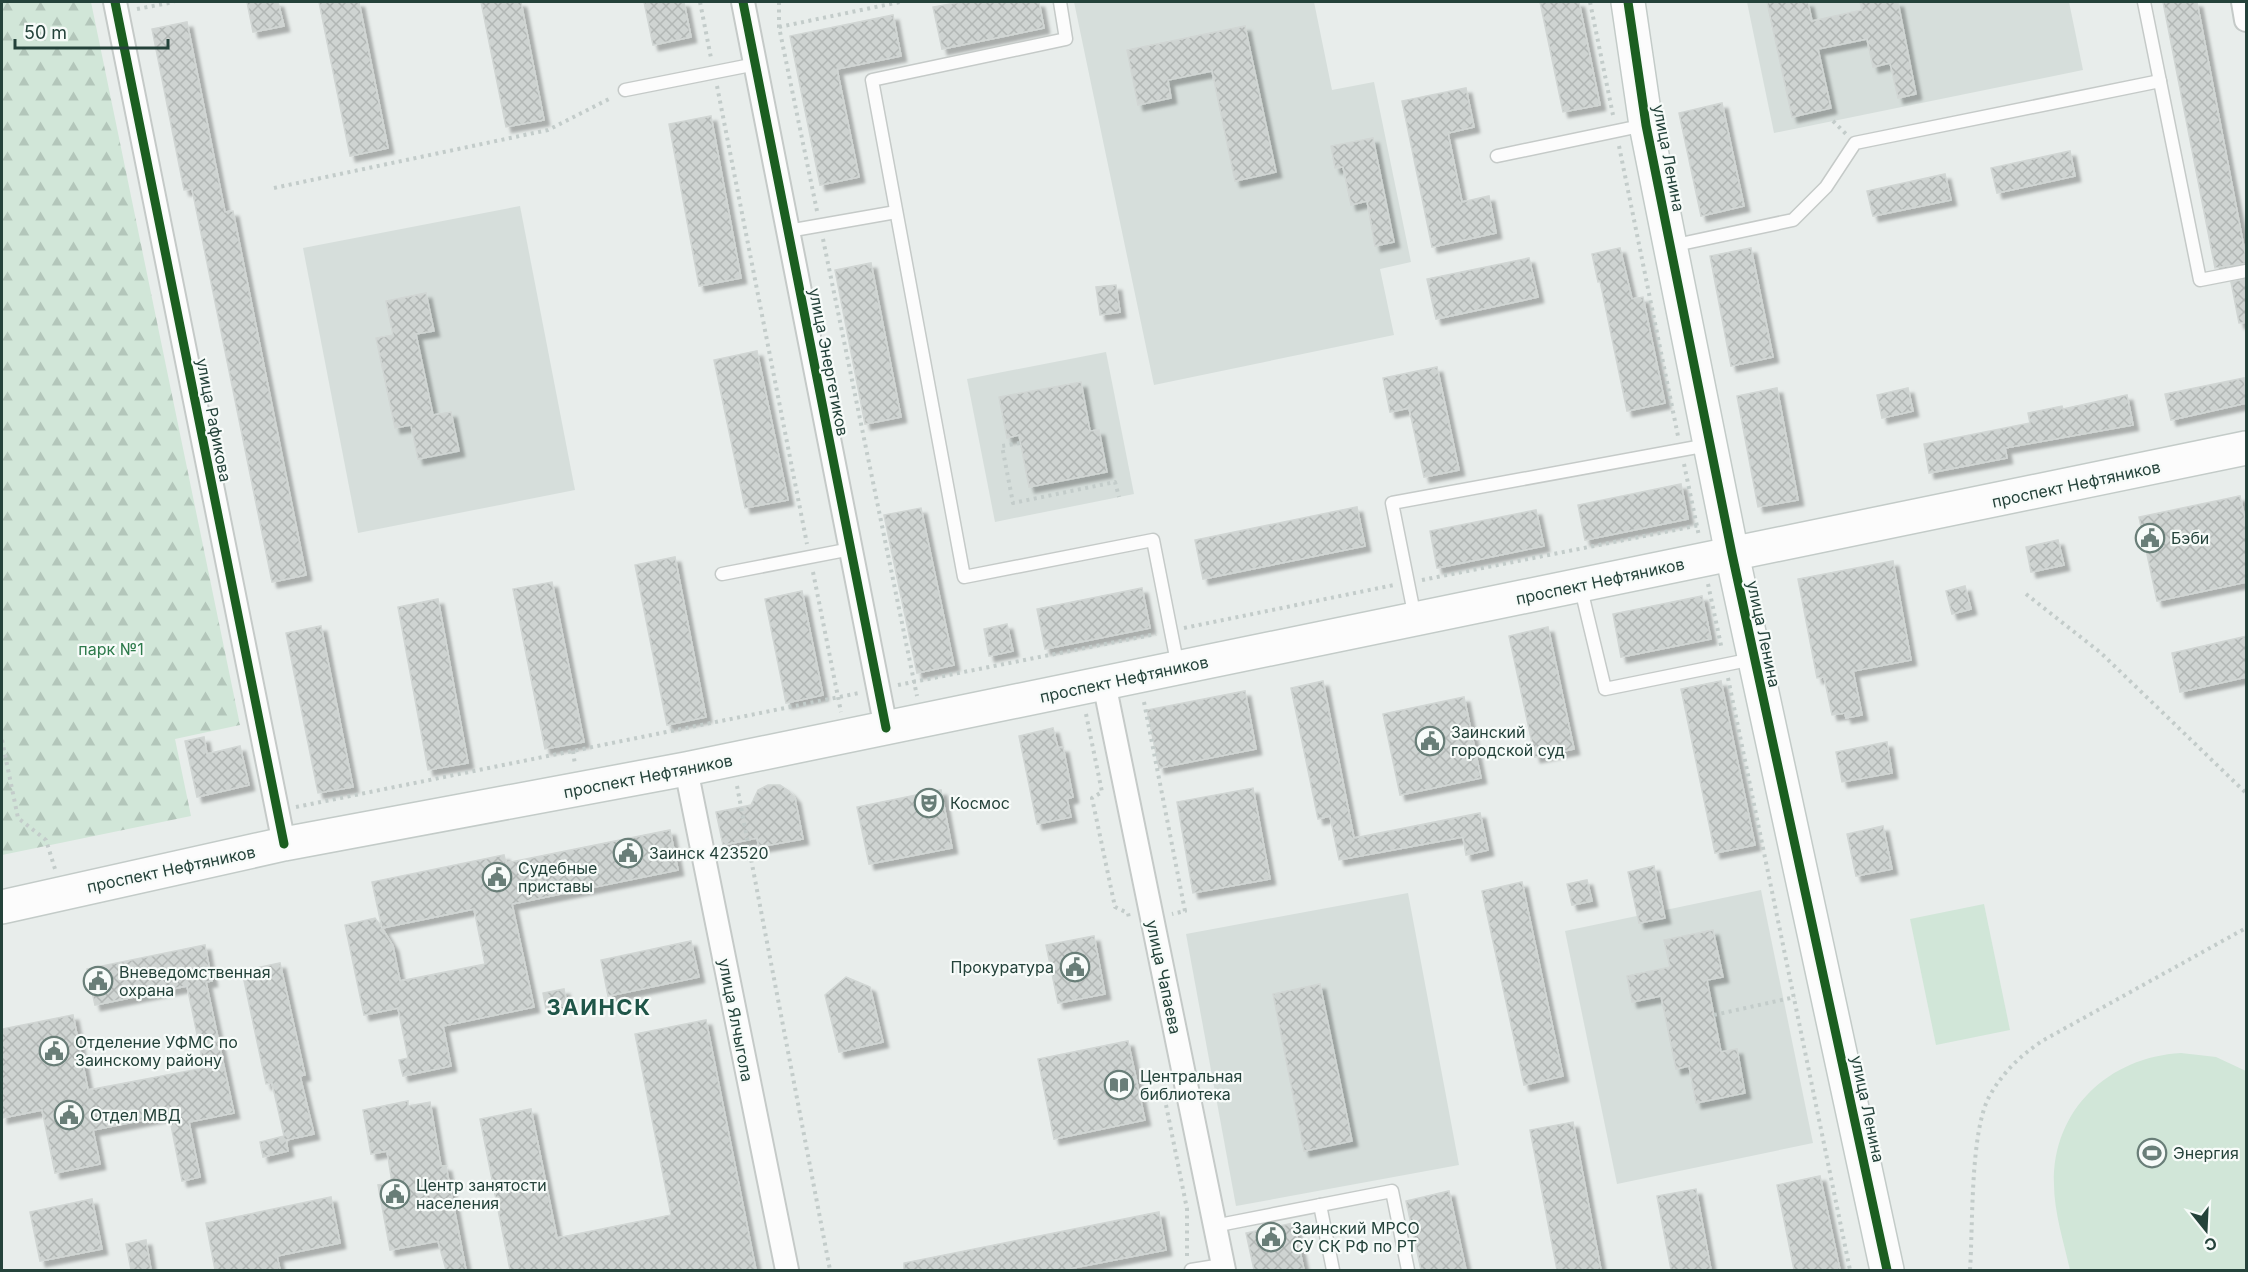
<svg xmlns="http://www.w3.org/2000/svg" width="2248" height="1272" viewBox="0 0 2248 1272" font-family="Inter,sans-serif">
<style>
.built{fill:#d6dedb}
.grass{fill:#d1e6d8}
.forest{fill:url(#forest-firs)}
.building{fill:url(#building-cross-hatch);stroke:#d1d6d4;stroke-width:1.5;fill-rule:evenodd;filter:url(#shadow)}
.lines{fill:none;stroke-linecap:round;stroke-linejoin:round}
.lane-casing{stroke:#c5cac8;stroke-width:15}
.street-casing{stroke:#c5cac8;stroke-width:26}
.secondary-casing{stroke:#c3cbc8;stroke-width:36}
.path{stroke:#c3ccca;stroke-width:4;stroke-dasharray:3 4.5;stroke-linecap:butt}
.lane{stroke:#fcfcfc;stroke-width:12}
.street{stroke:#fcfcfc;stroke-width:22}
.secondary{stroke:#fcfcfc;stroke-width:33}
.cycleway-casing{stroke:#f7fbf9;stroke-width:13}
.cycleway{stroke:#1b5e20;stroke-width:9}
.labels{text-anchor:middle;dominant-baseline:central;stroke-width:4.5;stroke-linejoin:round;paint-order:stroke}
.street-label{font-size:16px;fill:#24423a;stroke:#f7fbf9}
.poi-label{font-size:16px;fill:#24423a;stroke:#f7fbf9;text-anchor:start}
.park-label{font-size:16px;fill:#2d7a4b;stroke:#f7fbf9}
.district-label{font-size:22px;font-weight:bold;letter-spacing:1.5px;fill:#1f5548;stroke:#f7fbf9}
</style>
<defs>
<pattern id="forest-firs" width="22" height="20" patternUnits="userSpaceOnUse" patternTransform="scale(1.5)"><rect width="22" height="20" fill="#d1e6d8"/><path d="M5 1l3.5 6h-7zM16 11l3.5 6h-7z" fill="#b3c6ba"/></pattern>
<pattern id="building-cross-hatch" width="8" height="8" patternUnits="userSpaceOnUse" patternTransform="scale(1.5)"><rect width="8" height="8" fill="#cfd4d2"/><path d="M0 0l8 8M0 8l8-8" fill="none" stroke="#b2b7b5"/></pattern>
<filter id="shadow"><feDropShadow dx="5.5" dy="5.5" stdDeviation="1.5" flood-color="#0004"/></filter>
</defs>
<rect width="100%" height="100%" fill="#e8edeb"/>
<g class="built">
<polygon points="1074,2 1314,2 1332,90 1374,82 1411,262 1380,269 1394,335 1154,385"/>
<polygon points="1747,2 2069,2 2083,70 1774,133"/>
<polygon points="520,206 575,490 358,533 303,248"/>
<polygon points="1106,352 1134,494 995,522 967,379"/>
<polygon points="1761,890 1813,1143 1617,1184 1565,931"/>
<polygon points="1408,893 1459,1165 1236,1206 1186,934"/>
</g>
<g class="grass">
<polygon points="1984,904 2010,1030 1936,1045 1910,919"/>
<path d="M 2181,1053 L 2216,1057 L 2246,1071 L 2246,1270 L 2070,1270 C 2064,1243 2054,1212 2054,1184 C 2052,1110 2109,1057 2181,1053 Z"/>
</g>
<polygon class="forest" points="2,2 91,2 240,725 175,739 191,816 2,855"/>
<g class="building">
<polygon points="247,2 278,2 284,26 253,32"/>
<polygon points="319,2 359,2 388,148 350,156"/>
<polygon points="481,2 521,2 544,120 506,127"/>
<polygon points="644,2 684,2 691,37 653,45"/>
<polygon points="961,2 1039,2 1044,28 942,49 933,7"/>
<polygon points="1540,2 1579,2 1600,105 1563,112"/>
<polygon points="1767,2 1808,2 1812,21 1862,10 1860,2 1898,2 1916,94 1898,98 1890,63 1873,67 1867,39 1818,49 1831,108 1792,117"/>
<polygon points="2163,2 2197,2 2247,263 2215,268"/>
<polygon points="893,15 901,56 837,69 859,177 820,185 790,36"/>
<polygon points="187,22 225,212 233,211 306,575 272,582 192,189 184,190 152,29"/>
<polygon points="1245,26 1276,172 1235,181 1212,71 1168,80 1171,98 1138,105 1127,50"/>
<polygon points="1466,88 1474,127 1448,133 1462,202 1489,196 1496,233 1432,247 1402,101"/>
<polygon points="1722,103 1744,206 1701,216 1679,113"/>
<polygon points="711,116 741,278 699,286 669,124"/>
<polygon points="1373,138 1394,242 1375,246 1367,201 1351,205 1343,167 1335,168 1331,146"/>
<polygon points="2070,151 2075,176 1997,193 1991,168"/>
<polygon points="1945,174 1951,200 1873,216 1867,191"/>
<polygon points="1620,248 1632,299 1643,297 1665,403 1627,411 1600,281 1598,282 1592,254"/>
<polygon points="1751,248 1773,357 1731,366 1710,256"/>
<polygon points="1529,258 1538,297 1436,319 1427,279"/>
<polygon points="871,263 901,417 865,424 835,270"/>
<polygon points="2247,279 2247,322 2239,323 2231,282"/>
<polygon points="1116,285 1120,312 1100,315 1096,287"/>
<polygon points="426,293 434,331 416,334 433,415 451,412 459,451 418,459 411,425 395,428 376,338 393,335 386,301"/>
<polygon points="757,351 788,500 745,508 714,360"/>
<polygon points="1437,367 1459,470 1424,477 1409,408 1390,412 1383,378"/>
<polygon points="2244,378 2247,403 2171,420 2165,394"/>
<polygon points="1081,382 1090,431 1099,430 1107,472 1029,487 1019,435 1007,438 999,397"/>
<polygon points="1777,388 1798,500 1758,507 1737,396"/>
<polygon points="1908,388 1913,411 1882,418 1877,395"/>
<polygon points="2127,395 2133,425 2005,448 2007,458 1929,473 1924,444 2030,423 2028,413 2062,406 2063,409"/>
<polygon points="1681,484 1688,519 1585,540 1578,505"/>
<polygon points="2240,496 2247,527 2247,582 2157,601 2139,517"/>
<polygon points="1357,507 1365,546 1203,579 1195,540"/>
<polygon points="921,508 954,665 917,673 884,515"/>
<polygon points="1536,510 1544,546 1437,568 1430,531"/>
<polygon points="2058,540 2064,565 2031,572 2026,547"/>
<polygon points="675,557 706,717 667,725 635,565"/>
<polygon points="1893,561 1911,660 1853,671 1862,715 1846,718 1845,713 1832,715 1824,677 1817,678 1798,579"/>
<polygon points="552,582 584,742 545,749 513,589"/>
<polygon points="1965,586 1971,609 1952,614 1946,591"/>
<polygon points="1142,588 1150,628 1045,649 1037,609"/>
<polygon points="802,591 823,695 786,703 765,599"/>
<polygon points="1702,596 1711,639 1621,657 1613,614"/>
<polygon points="438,599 468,763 428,770 398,607"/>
<polygon points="1007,624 1013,651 989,656 984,629"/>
<polygon points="321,626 353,787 318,793 286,633"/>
<polygon points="1548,627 1574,749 1535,757 1509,636"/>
<polygon points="2247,636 2247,677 2180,692 2172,653"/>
<polygon points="1323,681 1354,838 1480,813 1488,850 1466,855 1463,837 1339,860 1330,816 1318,819 1291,688"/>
<polygon points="1721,681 1755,845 1715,853 1681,689"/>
<polygon points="1245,691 1256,749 1159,768 1147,710"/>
<polygon points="1464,697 1481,778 1400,795 1383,714"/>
<polygon points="1053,728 1058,748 1063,747 1073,797 1067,799 1071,817 1037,824 1019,736"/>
<polygon points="204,737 207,754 240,746 249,785 197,797 185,741"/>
<polygon points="1887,742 1892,773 1842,782 1836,752"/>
<polygon points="768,785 780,785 789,791 795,798 803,839 759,847 757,838 723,845 716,812 751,805 758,790"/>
<polygon points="1253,788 1270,879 1193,893 1177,802"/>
<polygon points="941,790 952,848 869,864 857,807"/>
<polygon points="1883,826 1892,869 1856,876 1847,834"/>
<path d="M 670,830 L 678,870 L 512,904 L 534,1007 L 443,1026 L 451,1066 L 403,1076 L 399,1060 L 408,1058 L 398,1008 L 364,1015 L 345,925 L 375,918 L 382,928 L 372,882 L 504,855 L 506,863 ZM 474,909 L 485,964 L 400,981 L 393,946 L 382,928 Z"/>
<polygon points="1654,866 1665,918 1639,923 1628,872"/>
<polygon points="1587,880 1592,901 1572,905 1567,884"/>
<polygon points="1522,882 1563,1076 1524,1085 1482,891"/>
<polygon points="1713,930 1723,977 1707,980 1721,1052 1737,1049 1745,1093 1696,1103 1689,1066 1676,1069 1661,996 1632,1002 1627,976 1670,967 1664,940"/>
<polygon points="1094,936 1105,994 1058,1003 1046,945"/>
<polygon points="691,941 699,977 608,996 601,960"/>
<polygon points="205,945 212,981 206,982 234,1113 189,1122 200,1177 182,1181 169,1115 93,1130 100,1164 55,1173 42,1110 2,1118 2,1029 73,1015 88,1090 204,1068 187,986 95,1005 87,969"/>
<polygon points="280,963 305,1075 300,1076 314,1134 286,1140 288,1151 263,1157 260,1142 284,1136 272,1083 266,1084 242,971"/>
<polygon points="846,977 870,987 883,1042 839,1052 825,995"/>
<polygon points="1320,984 1352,1141 1304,1151 1273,994"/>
<polygon points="564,989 567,1005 546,1009 543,993"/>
<polygon points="706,1020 756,1270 510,1270 480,1119 531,1109 557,1238 671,1215 635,1034"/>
<polygon points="1128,1041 1145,1120 1054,1139 1038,1059"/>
<polygon points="408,1101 408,1106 430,1102 441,1166 446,1166 466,1270 446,1270 438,1241 390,1250 378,1185 392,1183 387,1151 371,1154 363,1110"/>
<polygon points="1573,1122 1601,1270 1557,1270 1530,1130"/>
<polygon points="1820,1176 1840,1270 1794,1270 1777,1185"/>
<polygon points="1696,1189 1711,1270 1671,1270 1657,1196"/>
<polygon points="1449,1191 1466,1270 1421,1270 1406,1201"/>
<polygon points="331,1197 340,1243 277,1256 280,1270 215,1270 206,1223"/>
<polygon points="92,1199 102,1249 40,1261 30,1212"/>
<polygon points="1159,1212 1166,1250 1063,1270 904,1270 904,1263"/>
<polygon points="1294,1223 1304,1270 1254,1270 1246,1233"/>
<polygon points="146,1240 151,1270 131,1270 126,1244"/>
</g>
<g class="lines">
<g class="lane-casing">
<g id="lane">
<polyline points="1060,2 1066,39 872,80 964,577 1153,540 1178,667"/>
<polyline points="2144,2 2200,280 2246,271"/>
<polyline points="625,90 756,64"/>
<polyline points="1497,156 1645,125"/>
<polyline points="788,231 896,212"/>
<polyline points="1671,246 1793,220 1826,187 1855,143 2160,81"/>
<polyline points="722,574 851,549"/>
<polyline points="1580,585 1605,689 1753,659"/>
<polyline points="1415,618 1392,503 1708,445"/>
<polyline points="1320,1205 1333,1270"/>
<polyline points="1214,1226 1392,1191 1408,1270"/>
<polyline points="1191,1270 1222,1265"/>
</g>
</g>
<g class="street-casing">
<g id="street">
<polyline points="115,2 284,844"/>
<polyline points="743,2 886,728"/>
<polyline points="2243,2 2246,20"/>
<polyline points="1104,683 1224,1270"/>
<polyline points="686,769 787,1270"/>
</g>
</g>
<g class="secondary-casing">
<g id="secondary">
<polyline points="1628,2 1646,125 1732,554 1887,1270"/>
<polyline points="2,907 284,844 686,769 2246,448"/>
</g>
</g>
<g class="path">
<polyline points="700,2 711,58"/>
<polyline points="779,2 779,27 817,211"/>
<polyline points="1590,2 1613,115"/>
<polyline points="137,9 174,2"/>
<polyline points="779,27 900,2"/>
<polyline points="717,86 807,544"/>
<polyline points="1833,121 1846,134"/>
<polyline points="1619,146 1678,436"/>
<polyline points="274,188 548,130 611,98"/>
<polyline points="823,239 917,696"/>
<polyline points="1020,443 1002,446 1013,503 1115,482 1119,497"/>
<polyline points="1684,464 1699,536"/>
<polyline points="813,572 841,712"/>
<polyline points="1422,580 1700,525"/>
<polyline points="1708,584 1722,650"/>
<polyline points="2026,594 2101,653 2246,793"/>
<polyline points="1184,628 1394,585"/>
<polyline points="1728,678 1850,1270"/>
<polyline points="898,685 1156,634"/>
<polyline points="1144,702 1185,911 1172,914"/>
<polyline points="1086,714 1102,792 1092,798 1115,907 1128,913 1129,918"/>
<polyline points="2,740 18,818 46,840 55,869"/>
<polyline points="573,751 575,765"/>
<polyline points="737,786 830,1270"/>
<polyline points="296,807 859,693"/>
<polyline points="1714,1015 1795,997"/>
<polyline points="1166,1105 1187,1209 1187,1257"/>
<path d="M 1970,1270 C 1973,1227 1970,1133 1989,1097 C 2002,1073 2020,1056 2042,1041 L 2246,928"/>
</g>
<use href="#lane" class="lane"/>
<use href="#street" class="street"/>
<use href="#secondary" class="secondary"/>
<g class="cycleway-casing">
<g id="cycleway">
<polyline points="115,2 284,844"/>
<polyline points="743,2 886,728"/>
<polyline points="1628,2 1646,125 1732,554 1887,1270"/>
</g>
</g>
<use href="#cycleway" class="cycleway"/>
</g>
<defs>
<g id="civic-ring" transform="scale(1.5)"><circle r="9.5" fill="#f7fbf9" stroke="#697e78" stroke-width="1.5"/><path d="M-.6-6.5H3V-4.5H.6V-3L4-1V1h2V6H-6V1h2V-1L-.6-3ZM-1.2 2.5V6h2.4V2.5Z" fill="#697e78"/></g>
<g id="theatre-ring" transform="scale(1.5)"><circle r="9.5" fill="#f7fbf9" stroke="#697e78" stroke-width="1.5"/><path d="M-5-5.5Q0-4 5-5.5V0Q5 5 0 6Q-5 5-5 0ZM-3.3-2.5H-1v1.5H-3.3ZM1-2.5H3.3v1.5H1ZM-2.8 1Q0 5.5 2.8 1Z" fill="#697e78"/></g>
<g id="library-ring" transform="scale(1.5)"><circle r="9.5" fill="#f7fbf9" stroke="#697e78" stroke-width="1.5"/><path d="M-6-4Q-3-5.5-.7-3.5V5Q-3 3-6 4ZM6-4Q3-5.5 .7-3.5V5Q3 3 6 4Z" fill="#697e78"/></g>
<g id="stadium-ring" transform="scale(1.5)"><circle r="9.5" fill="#f7fbf9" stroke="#697e78" stroke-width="1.5"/><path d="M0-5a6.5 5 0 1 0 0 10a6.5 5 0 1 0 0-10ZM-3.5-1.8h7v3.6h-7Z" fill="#697e78"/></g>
</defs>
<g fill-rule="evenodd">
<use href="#civic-ring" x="2150" y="538"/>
<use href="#civic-ring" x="1430" y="741"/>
<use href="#theatre-ring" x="929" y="803"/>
<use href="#civic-ring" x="628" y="853"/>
<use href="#civic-ring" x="497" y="877"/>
<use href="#civic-ring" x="1075" y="967"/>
<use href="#civic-ring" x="98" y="981"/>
<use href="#civic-ring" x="54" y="1051"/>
<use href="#library-ring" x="1119" y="1085"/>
<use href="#civic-ring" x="69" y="1115"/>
<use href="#stadium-ring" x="2152" y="1153"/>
<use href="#civic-ring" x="395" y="1194"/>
<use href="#civic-ring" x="1271" y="1237"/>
</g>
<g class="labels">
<g class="street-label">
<text transform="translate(1669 158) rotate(79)">улица Ленина</text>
<text transform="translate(829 362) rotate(79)">улица Энергетиков</text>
<text transform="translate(214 420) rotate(79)">улица Рафикова</text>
<text transform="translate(2076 484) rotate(-12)">проспект Нефтяников</text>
<text transform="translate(1600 581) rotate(-12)">проспект Нефтяников</text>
<text transform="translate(1764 634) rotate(78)">улица Ленина</text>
<text transform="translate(1124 679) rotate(-12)">проспект Нефтяников</text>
<text transform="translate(648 776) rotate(-11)">проспект Нефтяников</text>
<text transform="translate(171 869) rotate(-12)">проспект Нефтяников</text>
<text transform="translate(1164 977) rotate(78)">улица Чапаева</text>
<text transform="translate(736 1020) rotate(79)">улица Ялчыгола</text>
<text transform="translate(1868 1109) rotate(78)">улица Ленина</text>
</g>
<g class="poi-label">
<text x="2171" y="538">Бэби</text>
<text x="1451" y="732">Заинский<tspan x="1451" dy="18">городской суд</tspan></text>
<text x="950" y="803">Космос</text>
<text x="649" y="853">Заинск 423520</text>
<text x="518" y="868">Судебные<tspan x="518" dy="18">приставы</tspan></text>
<text x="1054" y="967" text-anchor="end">Прокуратура</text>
<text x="119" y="972">Вневедомственная<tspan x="119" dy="18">охрана</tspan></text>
<text x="75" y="1042">Отделение УФМС по<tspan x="75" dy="18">Заинскому району</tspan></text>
<text x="1140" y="1076">Центральная<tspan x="1140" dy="18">библиотека</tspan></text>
<text x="90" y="1115">Отдел МВД</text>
<text x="2173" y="1153">Энергия</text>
<text x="416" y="1185">Центр занятости<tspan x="416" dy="18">населения</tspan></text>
<text x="1292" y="1228">Заинский МРСО<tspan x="1292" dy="18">СУ СК РФ по РТ</tspan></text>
</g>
<g class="park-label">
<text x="111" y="649">парк №1</text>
</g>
<g class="district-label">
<text x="599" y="1007">ЗАИНСК</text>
</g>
</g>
<rect width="2248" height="1272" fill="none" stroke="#24423a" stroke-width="6"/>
<g transform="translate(2206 1230) rotate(162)" stroke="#f7fbf9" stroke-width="4.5" paint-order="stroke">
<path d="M0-4.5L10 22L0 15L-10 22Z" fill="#24423a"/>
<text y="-9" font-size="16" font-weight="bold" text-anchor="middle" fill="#24423a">С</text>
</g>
<path d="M15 39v9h153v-9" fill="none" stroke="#24423a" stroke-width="3"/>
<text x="24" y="39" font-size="18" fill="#24423a" stroke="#f7fbf9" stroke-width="4.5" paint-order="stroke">50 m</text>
</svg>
